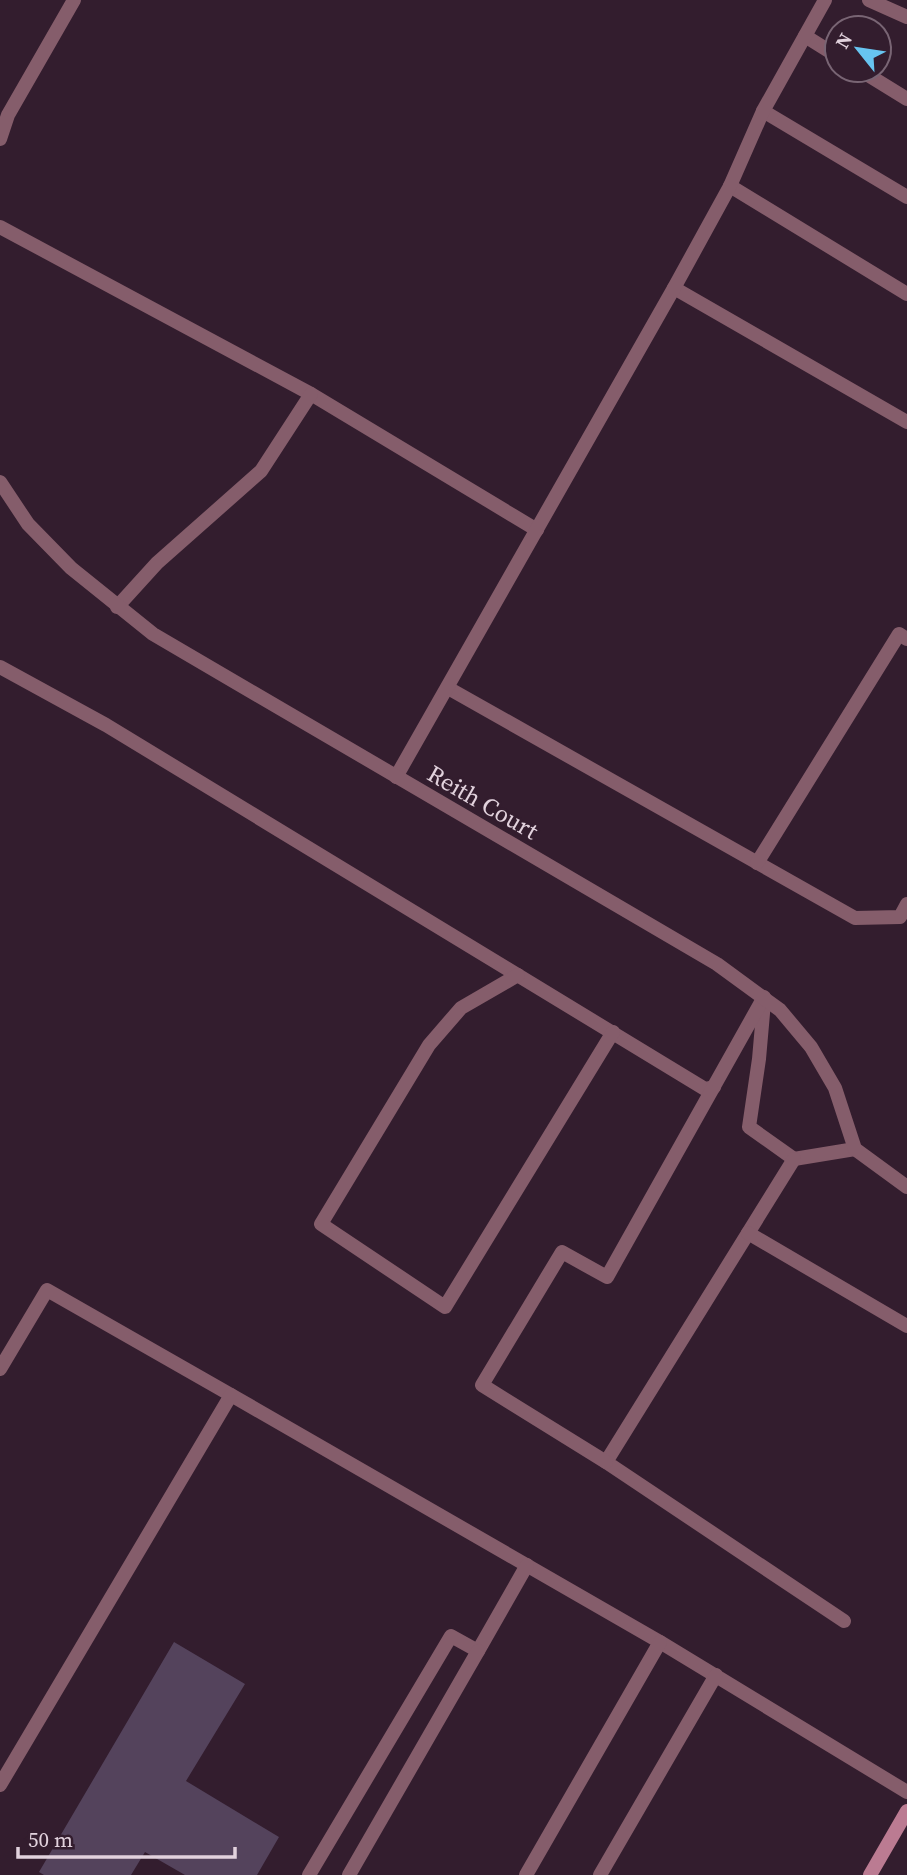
<svg xmlns="http://www.w3.org/2000/svg" width="907" height="1875" viewBox="0 0 907 1875" font-family="'Source Serif 4',serif">
<style>
.building{fill:#54435c}
.lines{fill:none;stroke-linecap:round;stroke-linejoin:round}
.lane{stroke:#855d6b;stroke-width:14}
.street{stroke:#855d6b;stroke-width:14}
.secondary{stroke:#bb7b92;stroke-width:14}
.labels{text-anchor:middle;dominant-baseline:central;stroke-width:5;stroke-linejoin:round;paint-order:stroke}
.street-label{font-size:24px;fill:#e2d2dd;stroke:#331d2e}
</style>
<rect width="100%" height="100%" fill="#331d2e"/>
<polygon class="building" points="174,1642 245,1684 186,1781 279,1837 257,1875 185,1875 145,1852 131,1875 44,1875 39,1872"/>
<g class="lines">
<g class="lane">
<polyline points="869,0 907,17"/>
<polyline points="805,36 837,56"/>
<polyline points="860,70 907,99"/>
<polyline points="763,111 907,197"/>
<polyline points="0,139 8,115 74,0"/>
<polyline points="730,186 907,294"/>
<polyline points="0,227 311,394 537,530"/>
<polyline points="674,288 907,422"/>
<polyline points="117,607 157,563 261,471 311,394"/>
<polyline points="0,667 106,725 705,1089 714,1087"/>
<polyline points="448,688 855,918 900,917 907,904"/>
<polyline points="396,777 674,288 730,186 763,111 825,0"/>
<polyline points="757,863 899,634 907,639"/>
<polyline points="518,975 461,1008 429,1045 321,1224 445,1307 613,1032"/>
<polyline points="764,1002 759,1059 749,1127 794,1159 855,1149"/>
<polyline points="794,1159 606,1462 844,1621"/>
<polyline points="748,1233 907,1326"/>
<polyline points="0,1369 47,1290 231,1395"/>
<polyline points="606,1462 482,1385 562,1252 607,1277 764,997"/>
<polyline points="0,1785 231,1395 660,1642 907,1792"/>
<polyline points="309,1875 451,1636 478,1651 527,1565"/>
<polyline points="349,1875 478,1651"/>
<polyline points="526,1875 660,1642"/>
<polyline points="600,1875 716,1675"/>
</g>
<polyline class="street" points="0,482 28,524 71,568 153,634 717,964 780,1010 811,1047 835,1088 855,1149 907,1187"/>
<polyline class="secondary" points="870,1875 907,1811"/>
</g>
<g class="labels">
<g class="street-label">
<text transform="translate(483 802) rotate(30)">Reith Court</text>
</g>
</g>
<g transform="translate(858 49) rotate(300)"><circle r="33" fill="#331d2e" stroke="#796574" stroke-width="2"/>
<path d="M0-5L12 26L0 18L-12 26Z" fill="#67c4f0"/>
<text y="-10" font-size="19" font-weight="bold" text-anchor="middle" fill="#e2d2dd">N</text>
</g>
<path d="M18 1847v10h217v-10" fill="none" stroke="#e2d2dd" stroke-width="3.5"/>
<text x="28" y="1847" font-size="21" fill="#e2d2dd" stroke="#331d2e" stroke-width="5" paint-order="stroke">50 m</text>
</svg>
